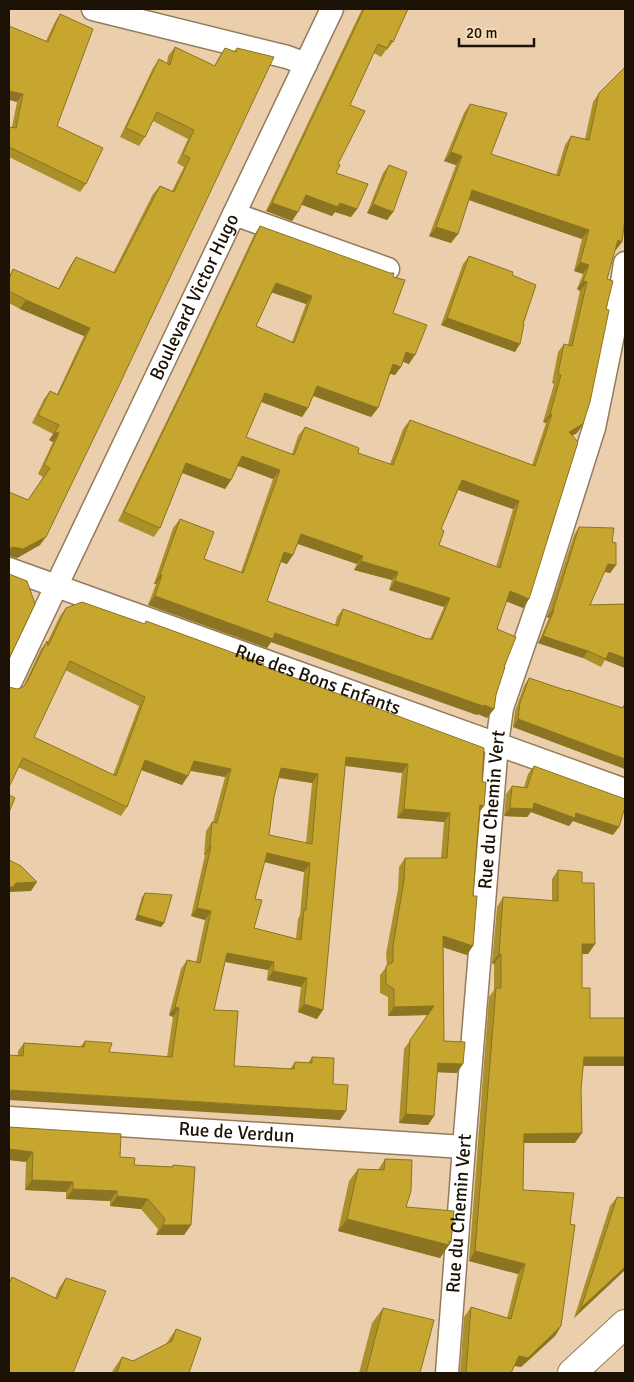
<svg xmlns="http://www.w3.org/2000/svg" width="634" height="1382" viewBox="0 0 634 1382" font-family="Signika,sans-serif">
<style>
.lines{fill:none;stroke-linecap:round;stroke-linejoin:round}
.minor-casing{stroke:#957b5b;stroke-width:25}
.secondary-casing{stroke:#957b5b;stroke-width:30}
.minor{stroke:#fff;stroke-width:22}
.secondary{stroke:#fff;stroke-width:28}
.wall{fill:#ab8f29;fill-rule:evenodd}
.shaded-wall{fill:#8b7422}
.building{fill:#c7a630;stroke:#8b7422;fill-rule:evenodd}
.labels{text-anchor:middle;dominant-baseline:central;stroke-width:4;stroke-linejoin:round;paint-order:stroke}
.street-label{font-size:19px;fill:#1b1205;stroke:#f8dcb9}
</style>
<rect width="100%" height="100%" fill="#ebcfac"/>
<g class="lines">
<g class="minor-casing">
<g id="minor">
<polyline points="93,9 287,57 306,64"/>
<polyline points="234,214 388,269"/>
<path id="s1" d="M 9,569 L 625,790"/>
<path id="s2" d="M 9,685 L 332,9"/>
<path id="s3" d="M 9,1118 L 464,1147"/>
<path id="s4" d="M 447,1373 L 464,1147 L 497,744 L 502,708 L 541,595 L 594,428 L 617,315 L 625,263"/>
</g>
</g>
<g class="secondary-casing">
<polyline id="secondary" points="572,1373 625,1324"/>
</g>
<use href="#minor" class="minor"/>
<use href="#secondary" class="secondary"/>
</g>
<g class="wall">
<polygon points="362,9 408,9 393,42 387,50 386,50 381,57 374,53 350,105 336,173 357,209 351,217 335,212 332,216 302,205 292,221 266,211"/>
<polygon points="60,14 57,126 86,184 80,192 9,157 9,127 12,127 17,102 55,22"/>
<polygon points="175,47 214,66 219,57 225,48 234,51 237,48 40,545 17,558 9,556 9,492 28,500 43,477 38,474 53,442 49,440 53,434 32,423 44,399 50,391 57,394 84,336 20,309 9,303 9,276 13,269 58,289 70,266 76,257 113,273 153,194 160,186 172,191 184,167 177,163 188,139 153,121 145,137 139,146 120,137 153,68 159,59 167,63 168,56"/>
<path d="M 599,93 L 616,250 L 615,250 L 607,279 L 606,309 L 583,424 L 577,433 L 572,436 L 529,599 L 523,608 L 506,601 L 497,629 L 504,667 L 496,695 L 494,709 L 487,718 L 478,714 L 477,715 L 271,642 L 267,648 L 148,605 L 156,584 L 154,584 L 173,528 L 180,519 L 204,559 L 241,572 L 273,479 L 238,466 L 231,480 L 225,489 L 182,473 L 160,528 L 154,537 L 118,521 L 187,379 L 254,235 L 260,226 L 393,277 L 393,313 L 409,364 L 403,361 L 395,375 L 390,374 L 378,408 L 371,417 L 313,396 L 308,408 L 302,417 L 261,402 L 246,437 L 292,454 L 298,436 L 305,427 L 358,453 L 390,464 L 403,429 L 410,420 L 532,465 L 546,423 L 543,422 L 554,384 L 552,383 L 558,352 L 564,344 L 568,345 L 580,291 L 577,289 L 583,274 L 574,271 L 582,239 L 469,200 L 451,243 L 429,236 L 456,165 L 444,161 L 464,113 L 470,104 L 491,154 L 556,175 L 565,145 L 571,136 L 585,139 L 593,102 ZM 272,292 L 306,304 L 292,342 L 256,326 ZM 458,490 L 513,509 L 496,567 L 439,545 L 441,529 ZM 298,544 L 357,564 L 354,570 L 392,580 L 389,590 L 444,607 L 430,639 L 427,639 L 343,609 L 337,617 L 335,625 L 267,601 L 281,562 L 287,564 Z"/>
<polygon points="389,165 393,212 387,220 367,213 383,173"/>
<polygon points="469,256 512,275 523,324 515,352 441,325 463,264"/>
<polygon points="579,527 612,542 616,565 610,573 604,572 590,605 625,604 625,668 605,660 601,667 583,658 538,643 549,618 547,617 574,535"/>
<path d="M 66,608 L 144,624 L 146,621 L 263,666 L 480,812 L 467,955 L 443,947 L 444,1041 L 457,1073 L 437,1072 L 434,1116 L 428,1125 L 399,1123 L 404,1049 L 428,1015 L 388,1016 L 388,997 L 380,993 L 380,975 L 387,966 L 386,954 L 398,889 L 399,867 L 405,858 L 441,858 L 444,822 L 397,818 L 402,773 L 345,766 L 317,1019 L 298,1012 L 301,987 L 267,980 L 268,970 L 225,962 L 214,1010 L 234,1066 L 290,1069 L 295,1062 L 308,1063 L 312,1057 L 333,1084 L 346,1111 L 340,1120 L 18,1056 L 18,1051 L 24,1043 L 80,1047 L 85,1041 L 109,1052 L 167,1057 L 173,1017 L 169,1015 L 181,969 L 187,960 L 196,962 L 205,920 L 191,916 L 205,855 L 204,855 L 206,831 L 212,822 L 213,822 L 225,777 L 190,771 L 182,785 L 141,770 L 127,807 L 121,816 L 18,767 L 10,688 L 17,689 L 23,687 L 41,649 L 47,641 L 47,643 L 60,616 ZM 65,670 L 139,706 L 113,775 L 34,737 ZM 279,778 L 312,783 L 306,843 L 269,835 L 274,797 ZM 264,862 L 304,872 L 300,915 L 298,919 L 296,939 L 254,928 L 255,899 Z"/>
<polygon points="529,678 567,691 568,690 622,708 625,703 625,769 513,727 515,711 524,686"/>
<polygon points="534,766 613,835 573,821 569,826 531,812 527,817 504,816 506,794 512,786 524,787 528,774"/>
<polygon points="558,870 582,883 595,944 588,954 582,954 582,988 590,1018 625,1066 583,1066 575,1143 524,1143 523,1190 570,1224 561,1326 555,1336 521,1367 514,1366 511,1373 460,1373 464,1317 471,1307 507,1318 518,1274 469,1261 489,997 494,990 494,964 492,963 497,907 503,897 552,901 552,879"/>
<polygon points="145,893 164,923 161,927 135,920 142,897"/>
<polygon points="9,1127 120,1157 134,1165 172,1167 173,1165 191,1225 184,1235 156,1235 158,1229 141,1209 110,1206 110,1201 66,1199 66,1192 25,1190 26,1162 9,1160"/>
<polygon points="385,1159 406,1207 451,1242 440,1258 338,1231 349,1181 358,1169 378,1170"/>
<polygon points="617,1197 625,1270 574,1318 610,1206"/>
<polygon points="12,1277 55,1298 59,1288 66,1278 73,1373 9,1373 9,1282"/>
<polygon points="383,1308 420,1373 359,1373 372,1323"/>
<polygon points="176,1329 189,1373 112,1373 113,1370 122,1357 133,1361 166,1344"/>
</g>
<g class="shaded-wall">
<polygon points="9,91 23,94 17,102 9,100"/>
<polygon points="451,152 462,156 456,165 444,161"/>
<polygon points="472,190 589,230 582,239 466,199"/>
<polygon points="306,195 340,203 357,209 351,217 335,212 332,216 300,204"/>
<polygon points="272,203 298,212 292,221 266,211"/>
<polygon points="373,204 393,212 387,220 367,213"/>
<polygon points="436,227 458,234 451,243 429,236"/>
<polygon points="618,240 622,242 616,250 612,249"/>
<polygon points="580,262 589,265 583,274 574,271"/>
<polygon points="583,281 587,282 580,291 577,289"/>
<polygon points="276,283 312,296 306,304 270,292"/>
<polygon points="26,300 90,328 84,336 20,309"/>
<polygon points="447,318 520,344 515,352 441,325"/>
<polygon points="406,352 415,355 409,364 400,361"/>
<polygon points="393,364 401,367 395,375 387,373"/>
<polygon points="317,386 378,408 371,417 311,395"/>
<polygon points="265,393 308,408 302,417 259,401"/>
<polygon points="550,414 552,414 546,423 543,422"/>
<polygon points="583,424 577,433 563,441 569,432"/>
<polygon points="55,432 59,433 53,442 49,440"/>
<polygon points="242,456 280,470 273,479 236,465"/>
<polygon points="186,463 231,480 225,489 180,472"/>
<polygon points="462,480 519,501 513,509 456,489"/>
<polygon points="301,534 363,556 357,564 295,543"/>
<polygon points="46,537 40,545 17,558 9,556 9,549"/>
<polygon points="284,552 293,555 287,564 278,561"/>
<polygon points="361,561 398,572 392,580 354,570"/>
<polygon points="608,564 616,565 610,573 603,571"/>
<polygon points="160,575 162,575 156,584 154,584"/>
<polygon points="395,581 450,598 444,607 389,590"/>
<polygon points="510,591 529,599 523,608 503,600"/>
<polygon points="155,596 275,633 494,709 487,718 478,714 477,715 271,642 267,648 148,605"/>
<polygon points="553,610 554,610 549,618 547,617"/>
<polygon points="543,636 588,651 583,658 538,643"/>
<polygon points="609,652 625,658 625,668 605,660"/>
<polygon points="518,719 625,759 625,769 513,727"/>
<polygon points="346,757 408,764 402,773 340,765"/>
<polygon points="145,760 188,776 182,785 139,769"/>
<polygon points="194,761 231,769 225,777 188,770"/>
<polygon points="281,768 318,774 312,783 275,777"/>
<polygon points="534,803 576,813 619,827 613,835 573,821 569,826 531,812 527,817 504,816 510,808"/>
<polygon points="480,805 484,806 478,814"/>
<polygon points="404,809 450,813 444,822 397,818"/>
<polygon points="210,846 211,846 205,855 204,855"/>
<polygon points="267,853 310,863 304,872 261,861"/>
<polygon points="37,882 31,891 10,892 9,894 9,887 16,883"/>
<polygon points="197,908 211,911 205,920 191,916"/>
<polygon points="138,915 164,923 161,927 135,920"/>
<polygon points="443,936 473,946 467,955 436,945"/>
<polygon points="582,944 595,944 588,954 575,954"/>
<polygon points="227,953 274,962 268,970 221,961"/>
<polygon points="499,954 501,954 494,964 492,963"/>
<polygon points="273,971 307,978 301,987 267,980"/>
<polygon points="304,1004 323,1010 317,1019 298,1012"/>
<polygon points="434,1006 428,1015 388,1016 394,1007"/>
<polygon points="175,1007 179,1008 173,1017 169,1015"/>
<polygon points="584,1057 625,1057 625,1066 577,1066"/>
<polygon points="438,1063 463,1064 457,1073 432,1072"/>
<polygon points="9,1090 346,1111 340,1120 9,1100"/>
<polygon points="406,1114 434,1116 428,1125 399,1123"/>
<polygon points="582,1133 575,1143 517,1143 524,1134"/>
<polygon points="9,1149 33,1152 26,1162 9,1160"/>
<polygon points="32,1180 73,1182 66,1192 25,1190"/>
<polygon points="73,1189 117,1191 110,1201 66,1199"/>
<polygon points="117,1196 148,1199 141,1209 110,1206"/>
<polygon points="347,1219 451,1242 440,1258 338,1231"/>
<polygon points="163,1225 191,1225 184,1235 156,1235"/>
<polygon points="475,1251 525,1264 518,1274 469,1261"/>
<polygon points="625,1267 625,1270 574,1318 581,1308"/>
<polygon points="561,1326 555,1336 521,1367 512,1365 519,1356"/>
</g>
<g class="building">
<polygon points="364,9 408,9 393,42 391,40 387,48 378,44 350,105 365,111 338,164 340,165 336,173 368,184 357,209 340,203 338,207 306,195 298,212 272,203"/>
<polygon points="60,14 93,29 57,126 103,148 86,184 9,147 9,127 16,128 23,94 9,91 9,26 48,42"/>
<polygon points="175,47 215,66 225,48 236,52 237,48 274,57 115,394 46,537 23,549 13,547 9,549 9,492 28,500 50,468 44,465 59,433 55,432 59,425 38,415 50,391 58,395 90,328 26,300 9,291 9,279 13,269 59,289 76,257 115,273 160,186 174,192 190,158 183,154 194,130 157,112 145,137 126,128 159,59 170,65"/>
<path d="M 625,67 L 625,218 L 622,242 L 618,240 L 607,279 L 613,281 L 606,309 L 609,310 L 590,402 L 583,424 L 569,432 L 578,442 L 529,599 L 510,591 L 497,629 L 516,637 L 504,667 L 505,667 L 496,695 L 494,709 L 484,705 L 483,706 L 275,633 L 273,639 L 155,596 L 162,575 L 160,575 L 180,519 L 214,532 L 204,559 L 243,573 L 280,470 L 242,456 L 231,480 L 186,463 L 160,528 L 124,512 L 193,370 L 260,226 L 390,273 L 394,273 L 393,277 L 405,280 L 393,313 L 427,325 L 415,355 L 406,352 L 401,367 L 393,364 L 378,408 L 317,386 L 308,408 L 265,393 L 246,437 L 294,455 L 305,427 L 359,448 L 358,453 L 393,465 L 410,420 L 535,466 L 552,414 L 550,414 L 561,375 L 558,374 L 564,344 L 572,346 L 587,282 L 583,281 L 589,265 L 580,262 L 589,230 L 472,190 L 458,234 L 436,227 L 462,156 L 451,152 L 470,104 L 507,113 L 491,154 L 559,176 L 571,136 L 589,140 L 599,93 ZM 276,283 L 312,296 L 294,343 L 256,326 ZM 462,480 L 519,501 L 500,568 L 439,545 L 444,531 L 441,529 ZM 301,534 L 363,556 L 361,561 L 398,572 L 395,581 L 450,598 L 432,640 L 428,638 L 427,639 L 343,609 L 338,626 L 267,601 L 284,552 L 293,555 Z"/>
<polygon points="389,165 407,172 393,212 373,204"/>
<polygon points="469,256 513,272 512,275 536,285 523,324 524,324 520,344 447,318"/>
<polygon points="579,527 614,528 612,542 616,543 616,565 608,564 590,605 625,604 625,658 609,652 606,659 588,651 543,636 554,610 553,610"/>
<polygon points="9,574 27,581 35,604 9,659"/>
<path d="M 82,602 L 145,624 L 146,621 L 264,664 L 263,666 L 484,748 L 482,782 L 486,782 L 484,806 L 480,805 L 475,867 L 473,896 L 477,896 L 473,946 L 443,936 L 444,1041 L 465,1042 L 463,1064 L 438,1063 L 434,1116 L 406,1114 L 410,1040 L 434,1006 L 394,1007 L 394,989 L 386,984 L 386,966 L 393,962 L 393,946 L 404,880 L 405,858 L 447,858 L 450,813 L 404,809 L 408,764 L 346,757 L 323,1010 L 304,1004 L 307,978 L 273,971 L 274,962 L 227,953 L 214,1010 L 238,1011 L 234,1066 L 294,1069 L 295,1062 L 312,1063 L 312,1057 L 334,1058 L 333,1084 L 348,1085 L 346,1111 L 9,1090 L 9,1055 L 23,1056 L 24,1043 L 84,1047 L 85,1041 L 112,1043 L 109,1052 L 172,1057 L 179,1008 L 175,1007 L 187,960 L 200,963 L 211,911 L 197,908 L 211,846 L 210,846 L 212,822 L 217,823 L 231,769 L 194,761 L 188,776 L 145,760 L 127,807 L 23,758 L 9,787 L 9,687 L 17,689 L 23,687 L 27,682 L 47,641 L 48,646 L 66,608 ZM 70,661 L 145,697 L 116,776 L 34,737 ZM 281,768 L 318,774 L 312,844 L 269,835 L 274,797 ZM 267,853 L 310,863 L 306,910 L 304,910 L 301,940 L 254,928 L 262,900 L 255,899 Z"/>
<polygon points="529,678 568,691 568,690 623,708 625,704 625,759 518,719 520,703"/>
<polygon points="534,766 625,799 625,807 619,827 576,813 575,818 534,803 533,809 510,808 512,786 527,788"/>
<polygon points="9,795 15,798 9,812"/>
<polygon points="9,860 21,866 37,882 16,883 13,887 9,887"/>
<polygon points="558,870 582,872 582,883 594,883 595,944 582,944 582,988 590,988 590,1018 625,1018 625,1057 584,1057 581,1089 582,1133 524,1134 523,1190 574,1193 570,1224 575,1225 561,1326 528,1358 519,1356 511,1373 466,1373 471,1307 511,1319 525,1264 475,1251 496,988 501,988 501,954 499,954 503,897 558,901"/>
<polygon points="145,893 172,895 164,923 138,915"/>
<polygon points="9,1127 121,1134 120,1157 135,1158 134,1165 173,1167 173,1165 195,1167 191,1225 163,1225 165,1219 148,1199 117,1196 117,1191 73,1189 73,1182 32,1180 33,1152 9,1149"/>
<polygon points="385,1159 412,1160 411,1191 406,1207 454,1211 451,1242 449,1241 449,1245 347,1219 358,1169 384,1170"/>
<polygon points="617,1197 625,1198 625,1267 581,1308"/>
<polygon points="12,1277 57,1299 66,1278 106,1291 73,1373 9,1373 9,1284"/>
<polygon points="383,1308 434,1320 420,1373 366,1373"/>
<polygon points="176,1329 201,1338 189,1373 117,1373 122,1357 133,1361 172,1341"/>
</g>
<g class="labels">
<g class="street-label">
<text stroke="none"><textPath href="#s2" startOffset="430">Boulevard Victor Hugo</textPath></text>
<text stroke="none"><textPath href="#s1" startOffset="328">Rue des Bons Enfants</textPath></text>
<text stroke="none"><textPath href="#s4" startOffset="565">Rue du Chemin Vert</textPath></text>
<text stroke="none"><textPath href="#s3" startOffset="228">Rue de Verdun</textPath></text>
<text stroke="none"><textPath href="#s4" startOffset="160">Rue du Chemin Vert</textPath></text>
</g>
</g>
<rect width="634" height="1382" fill="none" stroke="#1b1205" stroke-width="20"/>
<path d="M459 38v8h75v-8" fill="none" stroke="#1b1205" stroke-width="2.5"/>
<text x="466" y="38" font-size="15" fill="#1b1205" stroke="#f8dcb9" stroke-width="4" paint-order="stroke">20 m</text>
</svg>
